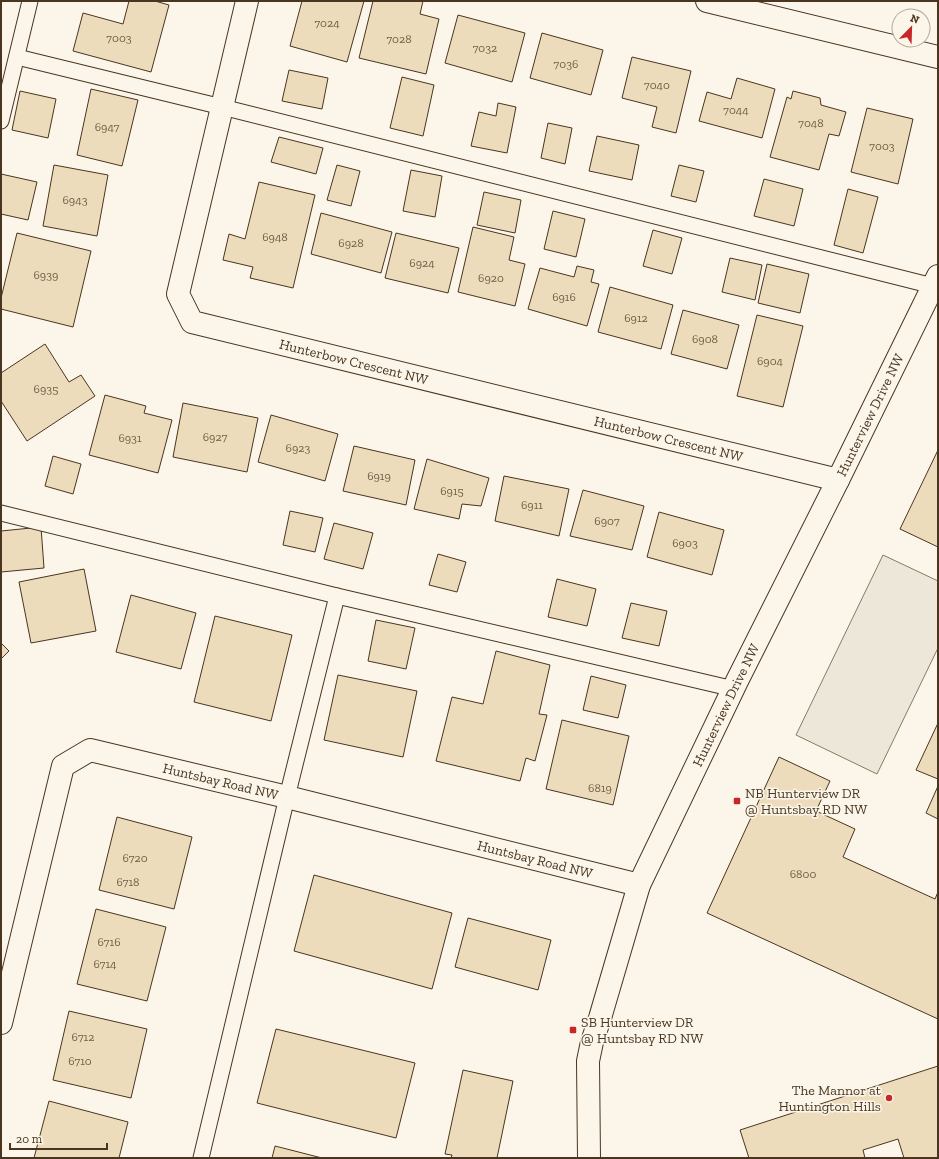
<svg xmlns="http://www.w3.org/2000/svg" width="939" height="1159" viewBox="0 0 939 1159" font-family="'Zilla Slab',serif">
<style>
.parking{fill:#ede7d9;stroke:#887966}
.building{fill:#ecdcbc;stroke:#4a3520}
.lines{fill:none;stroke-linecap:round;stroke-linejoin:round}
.lane-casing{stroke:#4a3520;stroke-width:17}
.street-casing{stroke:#4a3520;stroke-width:24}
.secondary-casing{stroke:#4a3520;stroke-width:24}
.lane{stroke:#fbf6e9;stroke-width:15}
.street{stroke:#fbf6e9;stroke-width:22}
.secondary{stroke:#fbf6e9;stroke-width:22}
.poi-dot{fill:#c62828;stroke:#fbf6e9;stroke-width:1.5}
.labels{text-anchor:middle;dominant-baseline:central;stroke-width:3;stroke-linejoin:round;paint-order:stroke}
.number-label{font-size:12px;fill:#725f47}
.street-label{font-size:14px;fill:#4a3520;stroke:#fbf6e9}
.poi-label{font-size:14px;fill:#4a3520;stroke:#fbf6e9;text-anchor:start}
</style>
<rect width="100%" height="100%" fill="#fbf6e9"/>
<polygon class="parking" points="883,555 938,581 938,648 877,774 796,735"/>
<g class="building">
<polygon points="129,1 155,1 169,5 151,72 73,51 83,13 123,24"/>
<polygon points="302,1 364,1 347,62 290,46"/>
<polygon points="373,1 423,1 420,14 439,19 426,74 359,58"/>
<polygon points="458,15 525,33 512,82 445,63"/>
<polygon points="542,33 603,50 591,95 530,78"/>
<polygon points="632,57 691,71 676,133 652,127 657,107 622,98"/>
<polygon points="289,70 328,78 322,109 282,101"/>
<polygon points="402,77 434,85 423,136 390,128"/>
<polygon points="737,78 775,89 762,138 699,121 707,92 731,99"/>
<polygon points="91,89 138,100 122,166 77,155"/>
<polygon points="20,91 56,99 48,138 12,130"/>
<polygon points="793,91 820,98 821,105 846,112 839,136 829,134 819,170 770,157 787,97 791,99"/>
<polygon points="498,103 516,107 507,153 471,146 479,112 496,116"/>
<polygon points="867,108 913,119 898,184 851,172"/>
<polygon points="548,123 572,128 565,164 541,158"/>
<polygon points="597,136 639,145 632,180 589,171"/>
<polygon points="279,137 323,148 316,174 271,162"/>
<polygon points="54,165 108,175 97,236 43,226"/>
<polygon points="337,165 360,171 351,206 327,200"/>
<polygon points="679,165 704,171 696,202 671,196"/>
<polygon points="411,170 442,176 435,217 403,211"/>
<polygon points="1,174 37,182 28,220 1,214"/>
<polygon points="764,179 803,189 794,226 754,216"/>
<polygon points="259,182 315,195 293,288 250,278 253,267 223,260 229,234 245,239"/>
<polygon points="848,189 878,197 863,253 834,245"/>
<polygon points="484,192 521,200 515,233 477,225"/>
<polygon points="553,211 585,219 576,257 544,249"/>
<polygon points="321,213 392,232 381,273 311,254"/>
<polygon points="473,227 514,237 509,260 525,264 515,306 458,292"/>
<polygon points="653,230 682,238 672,274 643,266"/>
<polygon points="17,233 91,251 73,327 1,309 1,298"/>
<polygon points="396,233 459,248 448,293 385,278"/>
<polygon points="730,258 762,265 755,300 722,292"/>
<polygon points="767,264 809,274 800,313 758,303"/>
<polygon points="577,266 594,270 591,282 599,284 587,326 528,309 540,268 574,277"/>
<polygon points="610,287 673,305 661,349 598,332"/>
<polygon points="683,310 739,325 727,369 671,354"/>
<polygon points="757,315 803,326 783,407 737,396"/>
<polygon points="45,344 69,382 81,375 95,396 27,441 1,401 1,373"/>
<polygon points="105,395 146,406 144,413 172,420 158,473 89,455"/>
<polygon points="183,403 258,418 247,472 173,457"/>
<polygon points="271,415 338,434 325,481 258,462"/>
<polygon points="354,446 415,460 406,505 343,491"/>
<polygon points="938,450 938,547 900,529"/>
<polygon points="53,456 81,464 73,494 45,486"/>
<polygon points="427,459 489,478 481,506 462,504 459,519 414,509"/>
<polygon points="504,476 569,489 559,536 495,521"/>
<polygon points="583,490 644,506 632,550 570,536"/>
<polygon points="290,511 323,518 315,552 283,545"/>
<polygon points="659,512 724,530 712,575 647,557"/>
<polygon points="334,523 373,533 363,569 324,559"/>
<polygon points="41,527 44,568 1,572 1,531"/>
<polygon points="438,554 466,562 457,592 429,585"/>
<polygon points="84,569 96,631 31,643 19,582"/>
<polygon points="557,579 596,589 587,626 548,617"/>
<polygon points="131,595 196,613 181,669 116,652"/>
<polygon points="631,603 667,611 659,646 622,638"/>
<polygon points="215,616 292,635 271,721 194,702"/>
<polygon points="376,620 415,628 406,669 368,661"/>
<polygon points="1,643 9,651 1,659"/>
<polygon points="496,651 550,665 539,714 547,715 535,761 526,758 520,781 436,761 452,697 483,704"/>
<polygon points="338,675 417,691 403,757 324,740"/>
<polygon points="591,676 626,685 618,718 583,710"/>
<polygon points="562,720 629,736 613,805 546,789"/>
<polygon points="938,723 938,779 916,770"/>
<polygon points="779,757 830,781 816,811 855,829 843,857 935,899 938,892 938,1019 707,913"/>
<polygon points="938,786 938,819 926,813"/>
<polygon points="117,817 192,837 174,909 99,890"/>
<polygon points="314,875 452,913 432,989 294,951"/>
<polygon points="96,909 166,927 147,1001 77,984"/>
<polygon points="468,918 551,940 538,990 455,967"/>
<polygon points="69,1011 147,1029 131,1098 53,1080"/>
<polygon points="276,1029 415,1063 396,1138 257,1103"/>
<polygon points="938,1066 938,1158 904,1158 898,1139 863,1150 865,1158 749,1158 740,1130"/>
<polygon points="463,1070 513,1081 497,1158 451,1158 452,1155 445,1154"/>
<polygon points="49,1101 128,1122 119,1158 34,1158"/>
<polygon points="275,1146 322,1158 272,1158"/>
</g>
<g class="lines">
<g class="lane-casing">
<g id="lane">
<polyline points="17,57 222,107 933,286"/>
<polyline points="1,121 30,1"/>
<polyline points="1,513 337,596 734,689"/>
<polyline points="201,1158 287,797 337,596"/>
</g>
</g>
<g class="street-casing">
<g id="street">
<path id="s1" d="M 247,1 L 178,294 L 192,322 L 838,480"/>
<polyline points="707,1 938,57"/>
<path id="s2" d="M 1,1023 L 63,766 L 90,750 L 287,797 L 639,885"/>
</g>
</g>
<g class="secondary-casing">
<g id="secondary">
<path id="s3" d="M 589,1158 L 588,1061 L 592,1042 L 600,1018 L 639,885 L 737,681 L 838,480 L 938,276"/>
</g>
</g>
<use href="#lane" class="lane"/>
<use href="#street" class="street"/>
<use href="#secondary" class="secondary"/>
</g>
<g class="poi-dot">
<rect x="733" y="797" width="8" height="8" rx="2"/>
<rect x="569" y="1026" width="8" height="8" rx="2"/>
<circle cx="889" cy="1098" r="4"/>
</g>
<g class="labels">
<g class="number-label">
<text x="327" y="23">7024</text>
<text x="119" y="38">7003</text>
<text x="399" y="39">7028</text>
<text x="485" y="48">7032</text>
<text x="566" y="64">7036</text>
<text x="657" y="85">7040</text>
<text x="736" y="110">7044</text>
<text x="811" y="123">7048</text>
<text x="107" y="127">6947</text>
<text x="882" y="146">7003</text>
<text x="75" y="200">6943</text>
<text x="275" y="237">6948</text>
<text x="351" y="243">6928</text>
<text x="422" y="263">6924</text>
<text x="46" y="275">6939</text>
<text x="491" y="278">6920</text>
<text x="564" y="297">6916</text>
<text x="636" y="318">6912</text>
<text x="705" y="339">6908</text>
<text x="770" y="361">6904</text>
<text x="46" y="389">6935</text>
<text x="215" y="437">6927</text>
<text x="130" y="438">6931</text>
<text x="298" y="448">6923</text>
<text x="379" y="476">6919</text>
<text x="452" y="491">6915</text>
<text x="532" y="505">6911</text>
<text x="607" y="521">6907</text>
<text x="685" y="543">6903</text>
<text x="600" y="788">6819</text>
<text x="135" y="858">6720</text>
<text x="803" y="874">6800</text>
<text x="128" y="882">6718</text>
<text x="109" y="942">6716</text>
<text x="105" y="964">6714</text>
<text x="83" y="1037">6712</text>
<text x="80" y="1061">6710</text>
</g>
<g class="street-label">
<text stroke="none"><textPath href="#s1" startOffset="499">Hunterbow Crescent NW</textPath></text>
<text stroke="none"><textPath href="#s3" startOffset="804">Hunterview Drive NW</textPath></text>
<text stroke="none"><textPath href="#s1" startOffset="823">Hunterbow Crescent NW</textPath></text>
<text stroke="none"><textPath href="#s3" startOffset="480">Hunterview Drive NW</textPath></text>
<text stroke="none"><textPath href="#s2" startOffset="430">Huntsbay Road NW</textPath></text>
<text stroke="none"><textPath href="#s2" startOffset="754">Huntsbay Road NW</textPath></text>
</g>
<g class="poi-label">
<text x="745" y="793">NB Hunterview DR<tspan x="745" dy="16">@ Huntsbay RD NW</tspan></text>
<text x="581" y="1022">SB Hunterview DR<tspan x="581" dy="16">@ Huntsbay RD NW</tspan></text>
<text x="881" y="1090" text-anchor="end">The Mannor at<tspan x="881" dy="16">Huntington Hills</tspan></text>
</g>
</g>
<rect width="939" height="1159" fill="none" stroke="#4a3520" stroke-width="4"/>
<g transform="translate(911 28) rotate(23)"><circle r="19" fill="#fbf6e9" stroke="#b4a999"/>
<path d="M0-3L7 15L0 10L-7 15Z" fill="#c62828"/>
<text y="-6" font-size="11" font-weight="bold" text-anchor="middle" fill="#4a3520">N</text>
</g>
<path d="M10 1143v6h97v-6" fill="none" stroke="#4a3520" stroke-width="2"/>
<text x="16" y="1143" font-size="12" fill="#4a3520" stroke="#fbf6e9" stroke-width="3" paint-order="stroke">20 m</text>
</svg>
